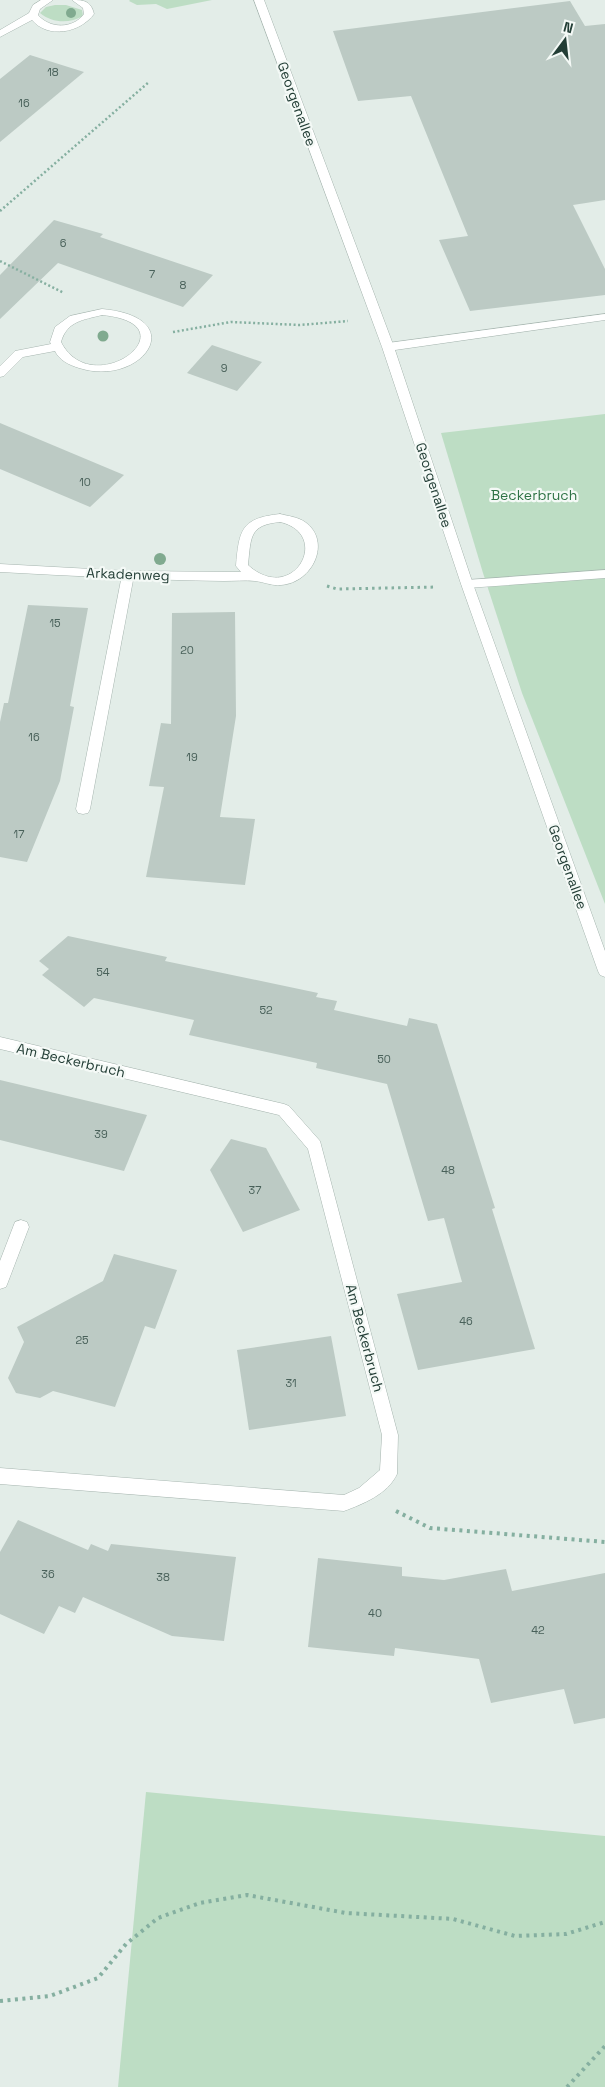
<svg xmlns="http://www.w3.org/2000/svg" width="605" height="2087" viewBox="0 0 605 2087" font-family="'Space Grotesk',sans-serif">
<style>
.green{fill:#bdddc4}
.building{fill:#bccac4}
.lines{fill:none;stroke-linecap:round;stroke-linejoin:round}
.service-casing{stroke:#a6b5af;stroke-width:1}
.minor-casing{stroke:#a6b5af;stroke-width:1}
.path-far2{stroke:#85afa0;stroke-width:2.5;stroke-dasharray:2 2.5;stroke-linecap:butt}
.path-far1{stroke:#85afa0;stroke-width:3;stroke-dasharray:2.5 4;stroke-linecap:butt}
.path{stroke:#85afa0;stroke-width:4;stroke-dasharray:3 4.5;stroke-linecap:butt}
.service{fill:#fff;fill-rule:evenodd}
.minor{fill:#fff;fill-rule:evenodd}
.tree{fill:#80aa8f}
.labels{text-anchor:middle;dominant-baseline:central;stroke-width:4.5;stroke-linejoin:round;paint-order:stroke}
.number-label{font-size:11px;fill:#49615a}
.street-label{font-size:14px;fill:#233e36;stroke:#f4f9f6}
.park-label{font-size:14px;fill:#2f7346;stroke:#f4f9f6}
</style>
<rect width="100%" height="100%" fill="#e3ede8"/>
<g class="green">
<polygon points="130,0 212,0 167,9 156,4 137,5 129,1"/>
<path d="M 55,5 L 66,5 L 82,10 L 83,16 C 69,24 52,23 40,13 L 46,7 Z"/>
<polygon points="605,414 605,904 522,693 483,573 441,433"/>
<polygon points="146,1792 605,1836 605,2087 118,2087"/>
</g>
<g class="building">
<polygon points="570,1 585,26 605,24 605,200 573,205 605,269 605,295 470,311 439,240 468,236 411,96 358,101 333,31"/>
<polygon points="30,55 84,72 0,142 0,79"/>
<polygon points="54,220 103,234 100,237 213,275 183,307 58,263 0,319 0,275"/>
<polygon points="212,345 262,362 237,391 187,373"/>
<polygon points="0,423 124,475 90,507 0,469"/>
<polygon points="28,605 88,608 70,706 74,707 60,781 27,862 0,857 0,722 4,703 8,703"/>
<polygon points="235,612 236,716 220,817 255,819 245,885 146,877 164,787 149,786 161,723 171,724 172,613"/>
<polygon points="68,936 167,957 165,961 318,993 316,997 337,1001 334,1010 407,1026 409,1018 437,1024 495,1208 492,1209 535,1349 418,1370 397,1294 462,1282 444,1218 428,1221 387,1084 316,1068 317,1063 189,1035 194,1020 94,998 84,1007 42,975 49,969 39,961"/>
<polygon points="0,1080 147,1115 124,1171 0,1140"/>
<polygon points="231,1139 266,1148 300,1210 243,1232 210,1170"/>
<polygon points="114,1254 177,1270 155,1329 145,1326 115,1407 53,1391 40,1398 16,1393 8,1378 24,1342 17,1327 103,1281"/>
<polygon points="331,1336 346,1416 249,1430 237,1350"/>
<polygon points="18,1520 88,1550 91,1544 108,1551 111,1544 236,1557 224,1641 172,1636 83,1597 75,1613 59,1606 44,1634 0,1614 0,1552"/>
<polygon points="318,1558 402,1567 402,1576 444,1580 506,1569 512,1591 605,1573 605,1718 574,1724 564,1689 491,1703 479,1659 395,1648 394,1656 308,1647"/>
</g>
<g class="lines">
<g class="service-casing">
<g id="service">
<polygon points="605,314 605,320 388,351 382,347 388,343"/>
<polygon points="605,570 605,578 467,588 461,584 467,580"/>
<polygon points="128,571 134,575 90,809 88,813 83,814 78,813 76,809 122,575"/>
</g>
</g>
<g class="minor-casing">
<g id="minor">
<path d="M 41,0 L 53,0 L 40,9 L 38,15 C 50,29 73,29 84,14 L 83,8 L 72,0 C 84,0 91,1 94,14 C 80,33 48,39 32,20 L 0,37 L 0,30 L 29,13 L 33,5 Z"/>
<polygon points="254,0 264,0 394,347 473,584 605,951 605,977 600,975 598,971 461,584 382,347"/>
<path d="M 102,309 C 193,317 142,388 79,368 C 69,365 59,360 55,351 L 23,357 L 4,376 L 0,377 L 0,366 L 15,351 L 51,344 L 50,342 L 55,327 L 70,316 ZM 102,315 C 196,324 93,404 61,342 C 67,321 83,320 102,315 Z"/>
<path d="M 280,514 C 288,516 298,517 305,522 C 332,541 313,583 281,585 C 272,586 264,582 255,581 C 245,580 234,581 224,581 C 149,580 75,576 0,572 L 0,564 L 128,571 L 241,572 L 236,566 C 239,530 241,518 280,514 ZM 280,522 C 333,534 293,606 248,565 C 251,537 249,525 280,522 Z"/>
<path d="M 0,1037 L 284,1104 L 289,1106 L 320,1141 L 398,1435 L 397,1474 C 388,1494 363,1504 344,1511 L 0,1484 L 0,1468 L 344,1495 L 359,1488 L 380,1470 L 382,1435 L 308,1149 L 279,1115 L 0,1049 Z"/>
<polygon points="21,1220 27,1222 29,1227 8,1282 6,1287 0,1289 0,1261 15,1222"/>
</g>
</g>
<g class="path-far2">
<polyline points="0,211 149,82"/>
<polyline points="0,261 64,293"/>
<polyline points="173,332 231,322 300,325 348,321"/>
</g>
<polyline class="path-far1" points="327,586 337,589 437,587"/>
<g class="path">
<polyline points="396,1511 430,1528 605,1542"/>
<polyline points="0,2001 50,1996 98,1978 126,1944 158,1918 200,1903 247,1895 346,1913 453,1919 515,1936 566,1934 605,1922"/>
<polyline points="567,2087 605,2046"/>
</g>
<use href="#service" class="service"/>
<use href="#minor" class="minor"/>
</g>
<g class="tree">
<circle cx="71" cy="13" r="5"/>
<circle cx="103" cy="336" r="5.5"/>
<circle cx="160" cy="559" r="6"/>
</g>
<g class="labels">
<g class="number-label">
<text x="53" y="72">18</text>
<text x="24" y="103">16</text>
<text x="63" y="243">6</text>
<text x="152" y="274">7</text>
<text x="183" y="285">8</text>
<text x="224" y="368">9</text>
<text x="85" y="482">10</text>
<text x="55" y="623">15</text>
<text x="187" y="650">20</text>
<text x="34" y="737">16</text>
<text x="192" y="757">19</text>
<text x="19" y="834">17</text>
<text x="103" y="972">54</text>
<text x="266" y="1010">52</text>
<text x="384" y="1059">50</text>
<text x="101" y="1134">39</text>
<text x="448" y="1170">48</text>
<text x="255" y="1190">37</text>
<text x="466" y="1321">46</text>
<text x="82" y="1340">25</text>
<text x="291" y="1383">31</text>
<text x="48" y="1574">36</text>
<text x="163" y="1577">38</text>
<text x="375" y="1613">40</text>
<text x="538" y="1630">42</text>
</g>
<g class="street-label">
<text transform="translate(297 104) rotate(70)">Georgenallee</text>
<text transform="translate(434 485) rotate(72)">Georgenallee</text>
<text transform="translate(128 574) rotate(2)">Arkadenweg</text>
<text transform="translate(568 867) rotate(70)">Georgenallee</text>
<text transform="translate(71 1060) rotate(13)">Am Beckerbruch</text>
<text transform="translate(365 1338) rotate(75)">Am Beckerbruch</text>
</g>
<g class="park-label">
<text x="534" y="495">Beckerbruch</text>
</g>
</g>
<g transform="translate(565 40) rotate(15)" stroke="#f4f9f6" stroke-width="4" paint-order="stroke">
<path d="M0-4L9 19L0 12L-9 19Z" fill="#233e36"/>
<text y="-8" font-size="14" font-weight="bold" text-anchor="middle" fill="#233e36">N</text>
</g>
</svg>
